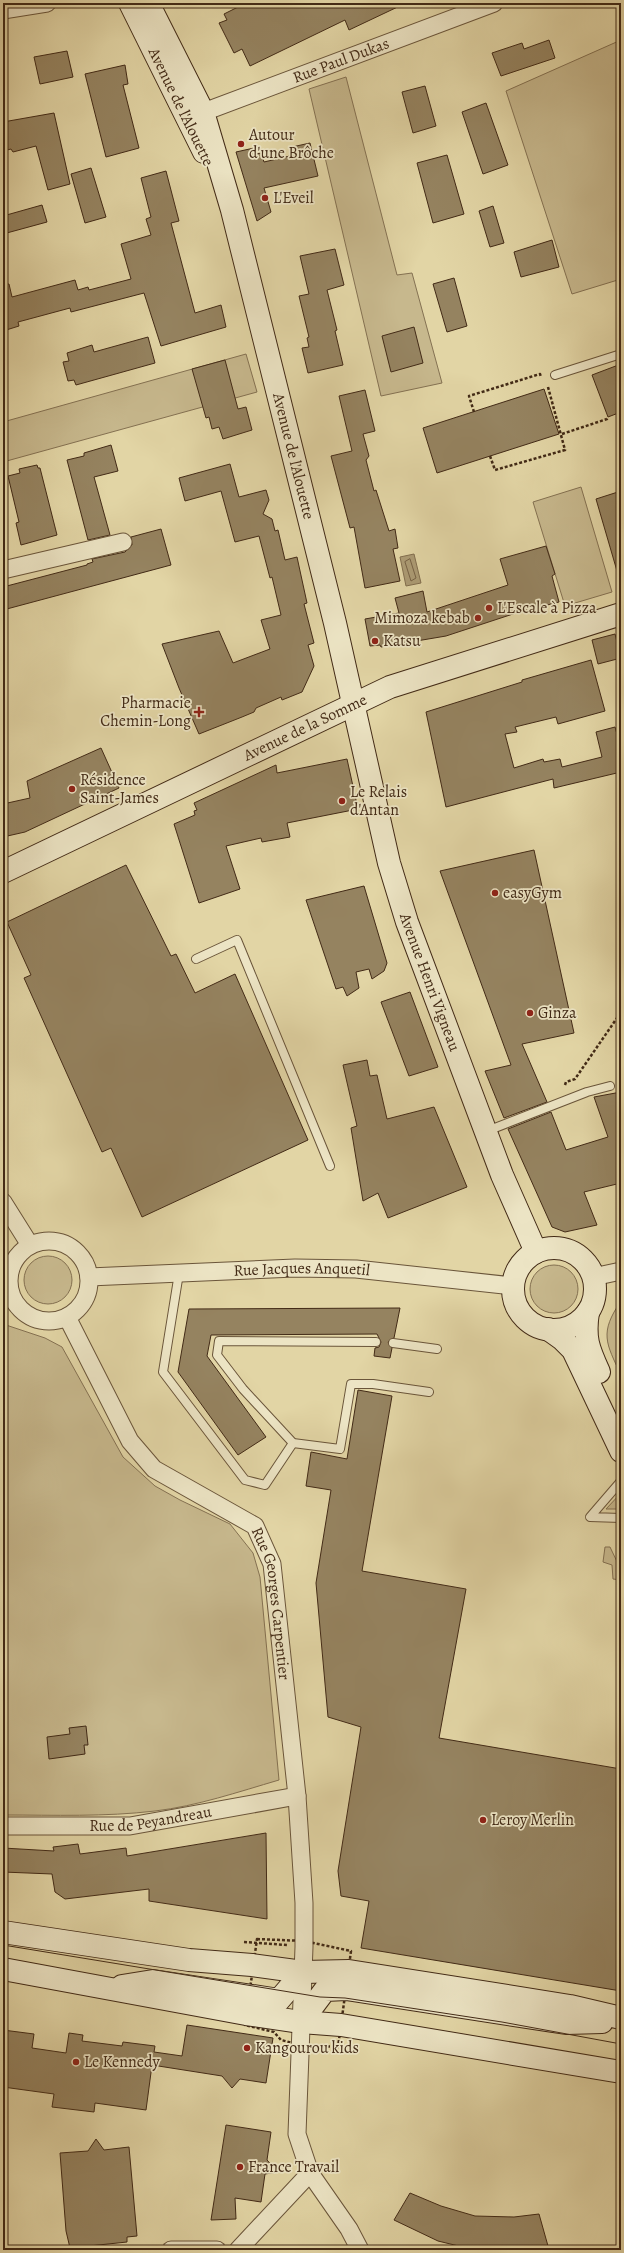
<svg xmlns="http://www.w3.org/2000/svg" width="624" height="2253" viewBox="0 0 624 2253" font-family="Alegreya,serif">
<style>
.green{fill:#c7b88d;stroke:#847152}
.water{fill:#ac9b74;stroke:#826e4e}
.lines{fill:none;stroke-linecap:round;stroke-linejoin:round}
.shore{stroke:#776245;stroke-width:1}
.building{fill:#958360;stroke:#422a16}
.lane-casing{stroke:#6a553a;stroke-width:10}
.street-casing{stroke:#6a553a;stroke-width:19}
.secondary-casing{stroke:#422a16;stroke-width:24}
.path{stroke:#422a16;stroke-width:2.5;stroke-dasharray:3 2;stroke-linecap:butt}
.lane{stroke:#ece4c4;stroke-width:8}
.street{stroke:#ece4c4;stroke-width:17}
.secondary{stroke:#ece4c4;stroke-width:22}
.tram{stroke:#422a16;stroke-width:1}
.poi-dot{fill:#8f2418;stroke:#ece4c4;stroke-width:1.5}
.labels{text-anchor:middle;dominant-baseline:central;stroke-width:3.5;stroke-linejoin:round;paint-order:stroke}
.street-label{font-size:16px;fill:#422a16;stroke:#ece4c4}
.poi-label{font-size:16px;fill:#422a16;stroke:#ece4c4;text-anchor:start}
</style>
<rect width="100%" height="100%" fill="#e2d5a5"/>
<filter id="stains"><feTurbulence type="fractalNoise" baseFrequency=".005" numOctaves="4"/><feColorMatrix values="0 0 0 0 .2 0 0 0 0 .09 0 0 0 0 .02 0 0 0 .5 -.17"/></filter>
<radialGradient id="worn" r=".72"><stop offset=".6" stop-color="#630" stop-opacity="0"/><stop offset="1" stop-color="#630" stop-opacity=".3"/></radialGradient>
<g class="green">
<polygon points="621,40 621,279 572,294 506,91"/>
<polygon points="346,77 397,275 412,273 442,383 381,396 309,89"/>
<polygon points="246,354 257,392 3,462 3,422"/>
<polygon points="581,487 612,592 565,606 533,502"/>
<circle cx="48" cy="1280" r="24"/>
<circle cx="554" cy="1289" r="24"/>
<path d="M 621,1301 L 619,1342 L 621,1347 L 621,1375 C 606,1343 599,1333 621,1301 Z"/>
<path d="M 3,1324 L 45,1338 L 62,1347 L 123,1457 L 155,1486 L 180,1500 L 230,1524 L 253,1553 L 260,1577 L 279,1780 C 238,1792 197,1806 155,1811 C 105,1817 54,1815 3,1815 Z"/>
<polygon points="621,1493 621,1509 606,1509"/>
<polygon points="605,1547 610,1547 621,1570 621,1580 613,1579 612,1565 603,1562"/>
</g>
<polygon class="water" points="414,554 421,583 406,586 400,557"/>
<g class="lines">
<polygon class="shore" points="410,559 416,578 411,581 405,562"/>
</g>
<g class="building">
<polygon points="246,3 253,3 254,6 261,3 406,3 349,30 345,20 250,66 242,49 234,53 219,23 227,20 224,14"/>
<polygon points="549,40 555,58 501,76 492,53 522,43 524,49"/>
<polygon points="67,51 73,77 40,84 34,57"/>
<polygon points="125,65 128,84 123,85 139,148 106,157 85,74"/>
<polygon points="425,86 436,126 413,133 402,92"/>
<polygon points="486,103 508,165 483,174 462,112"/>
<polygon points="54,113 70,184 48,190 36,146 13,152 11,149 3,151 3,122"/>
<polygon points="310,143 318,176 264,188 271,212 257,221 236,152 254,148 255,154 261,153 264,162 294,155 292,147"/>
<polygon points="447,155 464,214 433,223 417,163"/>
<polygon points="91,168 106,217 85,223 71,174"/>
<polygon points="166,171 179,221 171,223 195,313 221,305 226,327 161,346 144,293 71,312 70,308 18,322 19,326 3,331 3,284 9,284 12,297 75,280 78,290 88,287 89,290 131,279 121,244 151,235 146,219 151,217 141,178"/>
<polygon points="42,205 47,222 3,234 3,216"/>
<polygon points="493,206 504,243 490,247 479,211"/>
<polygon points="552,240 559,267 521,277 514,252"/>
<polygon points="335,249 344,285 327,290 337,330 335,331 343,365 308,373 302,348 309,347 307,338 309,337 299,296 309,294 300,256"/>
<polygon points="454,278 467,326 447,332 433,284"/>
<polygon points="414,327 423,363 391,372 382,336"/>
<polygon points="148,337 155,363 76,385 74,380 68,381 63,362 69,361 67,353 92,345 94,352"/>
<polygon points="225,360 238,409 246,407 252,430 223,439 219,427 212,429 209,417 206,418 192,369"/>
<polygon points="621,364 621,412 608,417 592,375"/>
<polygon points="544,389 559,434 437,473 423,428"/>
<polygon points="365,390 375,431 363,434 369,456 366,460 374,491 376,490 389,531 395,529 398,548 393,549 400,581 365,588 354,527 350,528 331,456 352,451 339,396"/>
<polygon points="111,445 118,471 94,477 110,535 88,540 67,460 84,456 84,453"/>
<polygon points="230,464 239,497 266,490 269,500 263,514 272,519 275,531 278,530 285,560 297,557 307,603 304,604 314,643 308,645 314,666 302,692 282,700 281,697 256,708 254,712 242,717 199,734 179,688 162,644 219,631 233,663 270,649 261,620 281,615 272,577 270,578 259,536 235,542 221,491 185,501 179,478"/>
<polygon points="37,465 38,468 40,468 57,535 21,545 16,523 19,522 8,476 20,473 19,469"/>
<polygon points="621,491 621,570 617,571 596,499"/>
<polygon points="161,529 171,565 3,610 3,587 87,565 87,564 93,562 92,559 125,552 132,545 131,537"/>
<polygon points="546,546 555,574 552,576 559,602 516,613 446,636 381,647 380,645 370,646 365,619 399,613 395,598 423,591 427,612 508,585 500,559"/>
<polygon points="615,634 621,658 598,664 592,640"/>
<polygon points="591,660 605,711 558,724 556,717 515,727 517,732 505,734 514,768 543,759 544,762 560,759 562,767 602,757 596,732 615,727 621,749 621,772 554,788 553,779 446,807 426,712 522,682 522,680"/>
<polygon points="101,748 119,788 25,832 3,837 3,804 30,798 27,781"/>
<polygon points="347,759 358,809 287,823 290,837 262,842 261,838 226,846 240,889 199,903 174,824 195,815 194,811 197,810 194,803 276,765 277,773"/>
<polygon points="534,850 574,1033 522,1044 547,1102 504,1118 485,1071 511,1065 440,871"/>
<polygon points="126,865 171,956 176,954 195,993 235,974 308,1140 142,1217 111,1148 102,1152 24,978 31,975 7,922"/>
<polygon points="364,886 387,963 384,971 372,979 369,969 356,972 359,988 347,996 343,987 336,989 306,900"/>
<polygon points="410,992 438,1067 409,1076 381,1002"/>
<polygon points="367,1060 370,1076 377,1075 387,1119 434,1107 467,1187 388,1218 378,1193 363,1201 351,1128 357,1126 343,1065"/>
<polygon points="621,1092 621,1183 584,1192 597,1225 565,1232 552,1227 508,1129 551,1112 566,1150 608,1137 594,1097"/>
<polygon points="400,1308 394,1338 388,1342 392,1348 390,1358 374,1356 375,1348 379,1347 381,1342 377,1334 211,1335 207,1356 266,1437 238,1455 178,1372 189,1309"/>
<polygon points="358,1390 392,1396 362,1571 466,1589 439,1738 621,1769 621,1991 361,1948 369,1901 341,1896 338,1871 361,1727 328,1717 316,1583 331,1490 306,1486 311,1452 347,1459"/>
<polygon points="86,1726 88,1745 84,1745 85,1754 49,1759 47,1737 70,1734 69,1728"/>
<polygon points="266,1833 267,1919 149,1901 149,1889 65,1899 55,1892 52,1874 3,1872 3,1848 54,1851 53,1847 78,1844 80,1854 126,1848 127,1856"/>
<polygon points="187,2025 273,2038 266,2083 240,2079 232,2088 222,2076 152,2065 146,2110 95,2103 94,2112 52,2107 54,2094 3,2087 3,2030 34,2034 32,2048 66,2053 69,2033 83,2035 82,2041 122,2046 123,2042 155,2046 154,2052 182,2056"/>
<polygon points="226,2125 271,2132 267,2160 278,2172 265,2174 261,2202 235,2198 236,2219 211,2220"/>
<polygon points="96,2139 104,2150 129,2147 137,2236 127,2237 127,2242 70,2248 66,2231 60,2153 88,2151"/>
<polygon points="410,2193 441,2206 475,2216 514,2217 539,2214 548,2246 520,2250 475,2250 438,2241 394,2220"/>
</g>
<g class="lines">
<g class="lane-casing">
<g id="lane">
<polyline points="555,375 621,354"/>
<polyline points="196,959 237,940 330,1166"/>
<polyline points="487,1131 587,1092 610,1086"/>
<polyline points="179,1273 163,1372 245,1480 265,1485 293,1443"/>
<polyline points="376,1342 219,1341 217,1355 243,1389 293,1443 340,1449 351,1384 373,1384 429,1392"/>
<polyline points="393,1343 437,1349"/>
<polyline points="621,1481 590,1517 621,1518"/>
</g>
</g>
<g class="street-casing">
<g id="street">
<polyline points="3,10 47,3"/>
<path id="s1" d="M 193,116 L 494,3"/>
<polyline points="3,570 123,542"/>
<polyline points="3,1202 30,1245"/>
<circle cx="49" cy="1281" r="40"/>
<path id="s2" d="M 89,1277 L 295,1268 L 356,1269 L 513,1286"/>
<polyline points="593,1277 621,1271"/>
<path id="s3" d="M 67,1317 L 130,1441 L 154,1469 L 255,1526 L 272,1564 L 297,1796 L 304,1903 L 304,1947 L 297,2134 L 310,2173 L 349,2229 L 360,2250"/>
<path id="s4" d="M 3,1826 L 130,1826 L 297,1796"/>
<polyline points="171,2250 217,2250"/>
<polyline points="238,2250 310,2173"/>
</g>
</g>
<g class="secondary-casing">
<g id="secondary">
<polyline points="130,3 204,152"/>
<path id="s5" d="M 148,3 L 203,112 L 232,210 L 335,623 L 389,863 L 407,922 L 502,1175 L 536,1252"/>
<path id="s6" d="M 3,872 L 390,687 L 621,614"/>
<circle cx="554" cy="1289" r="41"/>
<path d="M 588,1312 C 584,1338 588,1348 599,1372"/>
<polyline points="548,1329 562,1339 573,1350 621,1451"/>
<polyline points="3,1932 189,1960 252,1965 303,1972 349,1971 570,2006 621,2018"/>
<polyline points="3,1969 246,2014 301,2022 341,2025 621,2072"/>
<polyline points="122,1986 153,1981 279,2000 303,1972"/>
<polyline points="301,2022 325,1990 346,1989 566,2023 602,2022"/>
</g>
</g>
<g class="path">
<polyline points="474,412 469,396 540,374 541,377"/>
<polyline points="562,434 607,419 608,417"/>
<polyline points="490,456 495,470 565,450 548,387"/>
<polyline points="565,1085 566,1082 575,1079 617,1018"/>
<polygon points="257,1939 304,1941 351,1951 338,2047 301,2045 281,2040 274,2032 245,2025"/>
<polyline points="244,1942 287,1945"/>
</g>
<use href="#lane" class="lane"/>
<use href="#street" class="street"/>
<use href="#secondary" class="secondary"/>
<polyline class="tram" points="3,1945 320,1997 345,1998 502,2022 621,2044"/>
</g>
<g class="poi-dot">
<circle cx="241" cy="144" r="4"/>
<circle cx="265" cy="198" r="4"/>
<circle cx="489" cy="608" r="4"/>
<circle cx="478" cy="618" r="4"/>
<circle cx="375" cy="641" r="4"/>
<path d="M197 706h4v4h4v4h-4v4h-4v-4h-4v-4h4z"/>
<circle cx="72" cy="789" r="4"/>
<circle cx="342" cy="801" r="4"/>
<circle cx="495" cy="893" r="4"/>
<circle cx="530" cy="1013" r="4"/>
<circle cx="483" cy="1820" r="4"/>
<circle cx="247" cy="2048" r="4"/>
<circle cx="76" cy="2062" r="4"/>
<circle cx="240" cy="2167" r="4"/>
</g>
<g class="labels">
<g class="street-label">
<text stroke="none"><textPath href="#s1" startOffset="158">Rue Paul Dukas</textPath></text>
<text transform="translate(181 107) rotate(64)">Avenue de l'Alouette</text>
<text stroke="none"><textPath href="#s5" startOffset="478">Avenue de l'Alouette</textPath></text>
<text stroke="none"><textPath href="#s6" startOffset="335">Avenue de la Somme</textPath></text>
<text stroke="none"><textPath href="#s5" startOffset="1022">Avenue Henri Vigneau</textPath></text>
<text stroke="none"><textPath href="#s2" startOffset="213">Rue Jacques Anquetil</textPath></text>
<text stroke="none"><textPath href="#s3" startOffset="372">Rue Georges Carpentier</textPath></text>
<text stroke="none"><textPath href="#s4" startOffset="148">Rue de Peyandreau</textPath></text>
</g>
<g class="poi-label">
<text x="249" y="135">Autour<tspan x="249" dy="18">d'une Brôche</tspan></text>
<text x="273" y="198">L'Eveil</text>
<text x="497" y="608">L'Escale à Pizza</text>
<text x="470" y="618" text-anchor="end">Mimoza kebab</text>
<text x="383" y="641">Katsu</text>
<text x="191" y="703" text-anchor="end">Pharmacie<tspan x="191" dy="18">Chemin-Long</tspan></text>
<text x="80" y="780">Résidence<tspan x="80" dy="18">Saint-James</tspan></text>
<text x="350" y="792">Le Relais<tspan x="350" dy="18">d'Antan</tspan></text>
<text x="503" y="893">easyGym</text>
<text x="538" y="1013">Ginza</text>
<text x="491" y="1820">Leroy Merlin</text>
<text x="255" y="2048">Kangourou kids</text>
<text x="84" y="2062">Le Kennedy</text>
<text x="248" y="2167">France Travail</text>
</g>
</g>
<rect width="624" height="2253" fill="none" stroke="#e2d5a5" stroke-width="16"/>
<rect x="4" y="4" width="616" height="2245" fill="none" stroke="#422a16" stroke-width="2"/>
<rect x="8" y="8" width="608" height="2237" fill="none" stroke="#422a16"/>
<rect width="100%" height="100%" filter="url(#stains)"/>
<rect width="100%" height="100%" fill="url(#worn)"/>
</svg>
